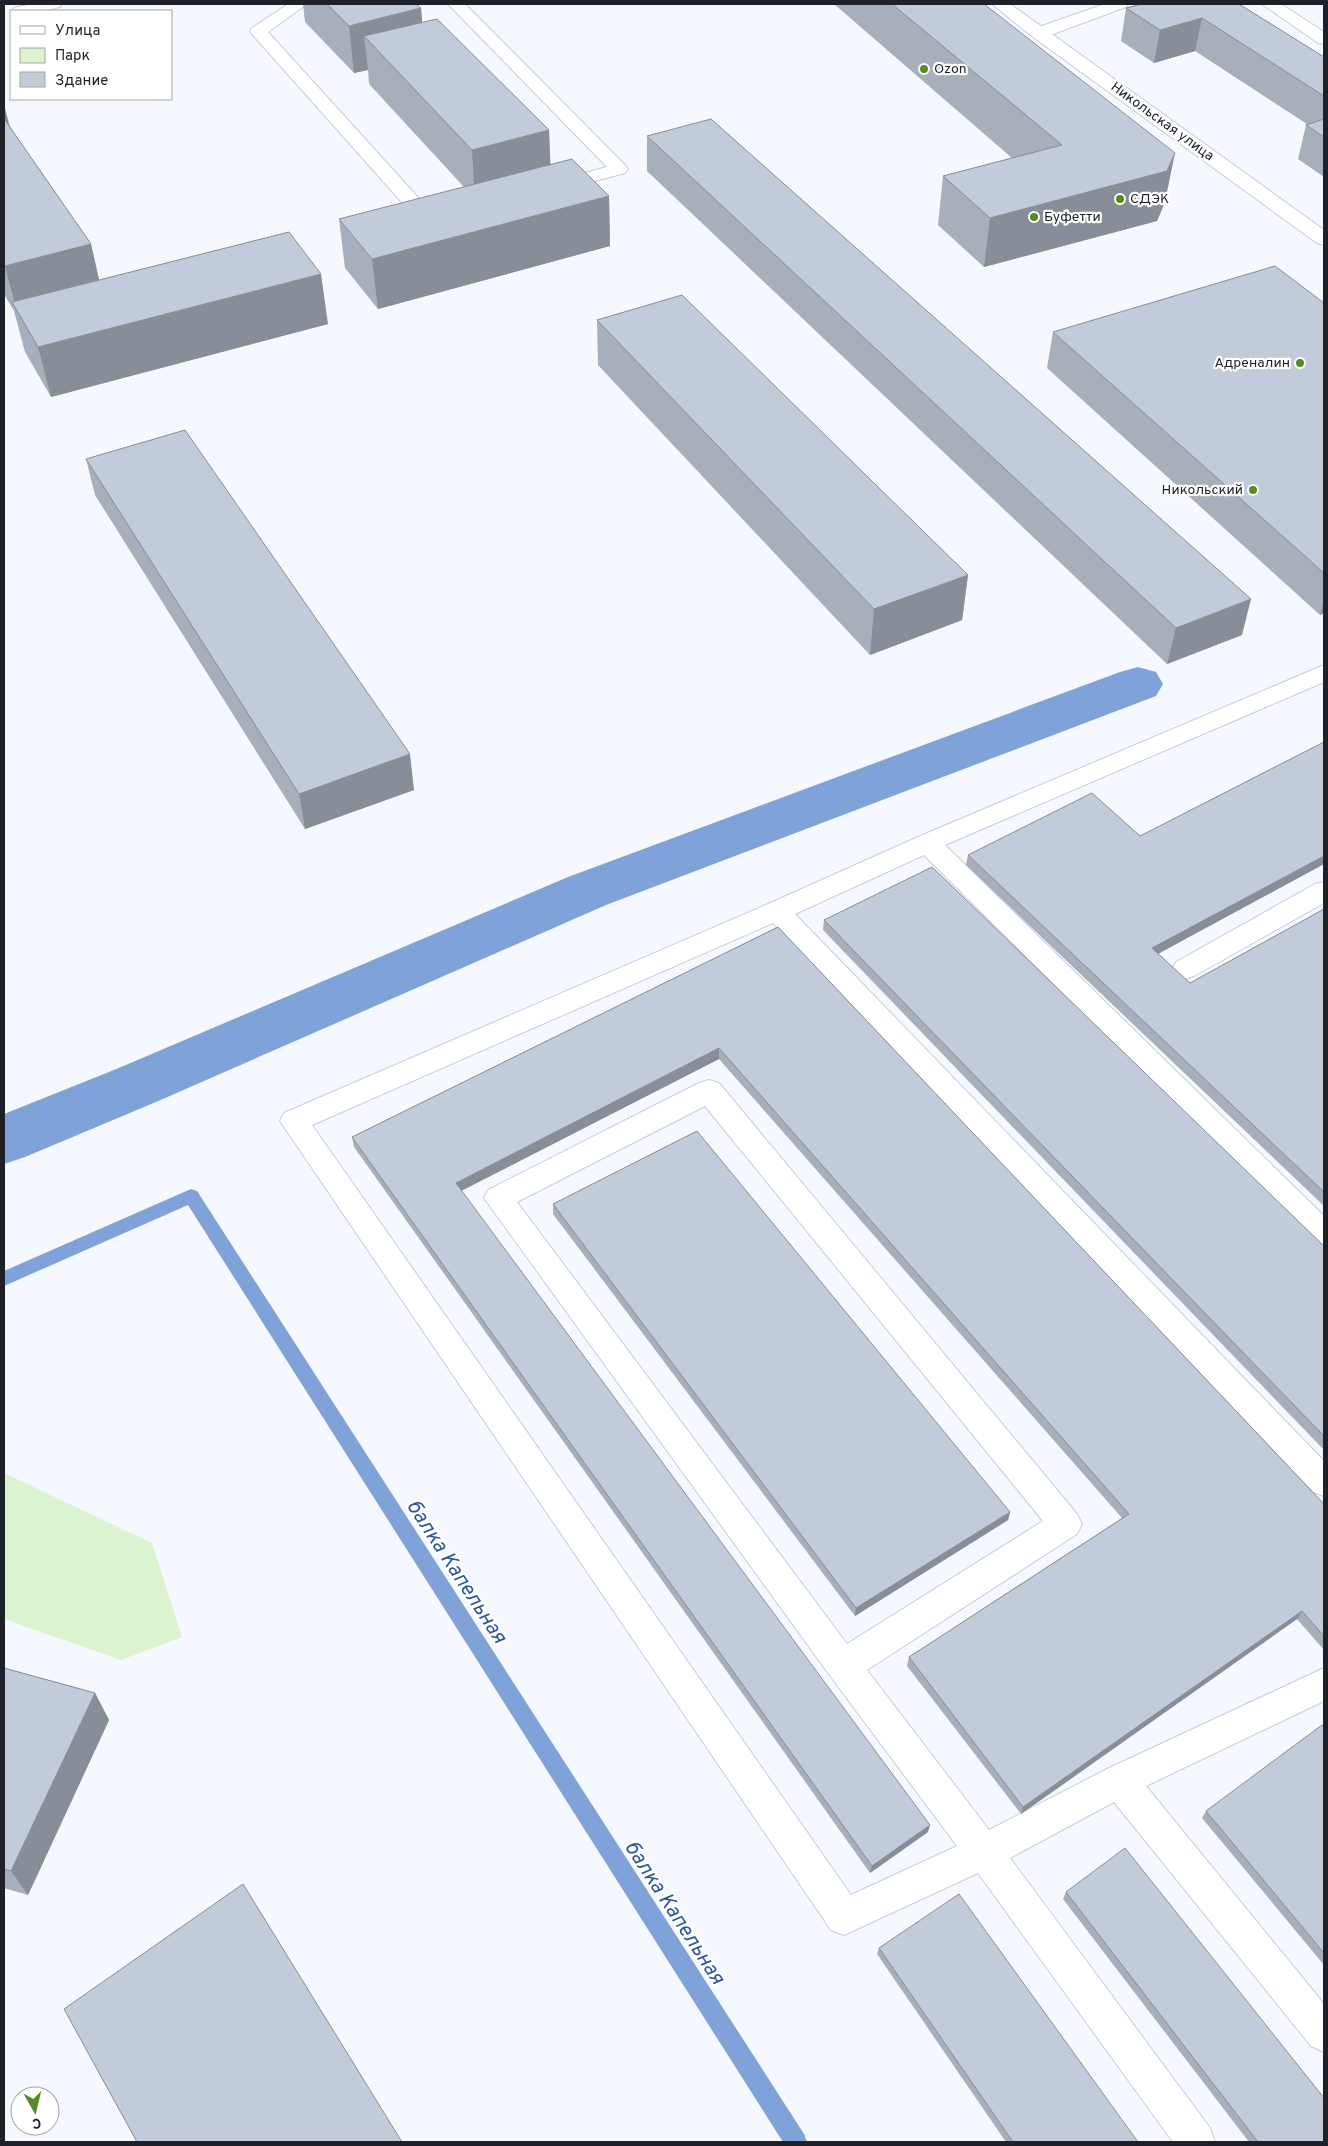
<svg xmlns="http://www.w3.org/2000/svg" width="1328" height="2146" viewBox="0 0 1328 2146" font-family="Overpass,sans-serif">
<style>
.green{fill:#dcf3cf}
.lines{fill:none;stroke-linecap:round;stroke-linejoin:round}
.stream{fill:#7fa2d8;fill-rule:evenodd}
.canal{fill:#7fa2d8;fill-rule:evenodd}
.lane-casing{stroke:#c5cedc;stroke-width:2}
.street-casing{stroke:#c5cedc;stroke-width:2}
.secondary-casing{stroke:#c5cedc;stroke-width:2}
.lane{fill:#fff;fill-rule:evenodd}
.street{fill:#fff;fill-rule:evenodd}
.secondary{fill:#fff;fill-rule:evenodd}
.wall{fill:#a7afbb}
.shaded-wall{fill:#888e98}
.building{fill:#c2cbd9;stroke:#888e98}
.poi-dot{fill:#558b24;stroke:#fff;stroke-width:2}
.labels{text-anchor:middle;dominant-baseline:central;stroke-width:4.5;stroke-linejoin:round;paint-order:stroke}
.far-poi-label{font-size:14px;fill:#1e2127;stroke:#fff;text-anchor:start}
.far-street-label{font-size:14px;fill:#1e2127;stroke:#fff}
.near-water-label{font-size:21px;font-style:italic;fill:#2b5698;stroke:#fff}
</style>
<rect width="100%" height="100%" fill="#f5f8fe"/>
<polygon class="green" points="4,1473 152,1543 182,1637 121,1660 4,1619"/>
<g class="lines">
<polygon class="stream" points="191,1189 197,1191 804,2134 807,2142 783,2142 188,1205 4,1286 4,1271"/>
<polygon class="canal" points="1138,667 1156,672 1163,684 1156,696 606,905 156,1102 25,1157 4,1164 4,1114 114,1070 568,877 1120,672"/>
<g class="lane-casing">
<g id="lane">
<polygon points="32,4 62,4 60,7 42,11 12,11 14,8"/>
<polygon points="288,4 307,4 268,32 434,215 445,216 447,220 445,224 430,228 423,226 252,34 250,31 252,28"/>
<polygon points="448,4 465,4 625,165 628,169 625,173 554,192 548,191 545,187 548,183 607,167"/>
<path d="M 1324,665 L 1324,682 L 945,845 L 1324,1216 L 1324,1246 L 1314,1243 L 924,855 L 795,914 L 1324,1461 L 1324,1496 L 1313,1492 L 773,923 L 312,1125 L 851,1895 L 957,1846 L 831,1677 L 484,1198 L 488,1190 L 699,1083 L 709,1080 L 719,1083 L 1077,1514 L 1082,1524 L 1077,1534 L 867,1670 L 989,1830 L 1107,1769 L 1324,1668 L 1324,1701 L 1146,1786 L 1324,2004 L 1324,2052 L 1311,2046 L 1114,1802 L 1010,1858 L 1210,2128 L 1215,2142 L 1173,2142 L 978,1873 L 844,1935 L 831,1930 L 280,1121 L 284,1113 L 768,904 L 918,837 ZM 705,1106 L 1043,1521 L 847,1644 L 517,1202 Z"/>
<polygon points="1324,882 1324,903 1194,976 1185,979 1176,976 1172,969 1176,962 1315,884"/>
</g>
</g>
<g class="street-casing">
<g id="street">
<polygon points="1105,4 1128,4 1126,7 1045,37 1033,37 1031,33 1033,29"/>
<polygon points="1262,4 1281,4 1324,32 1324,44 1318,43"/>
</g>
</g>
<g class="secondary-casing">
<polygon id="secondary" points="992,4 1010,4 1324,230 1324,245 1317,243 1033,37"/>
</g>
<use href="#lane" class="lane"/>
<use href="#street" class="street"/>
<use href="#secondary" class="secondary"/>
</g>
<g class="wall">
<polygon points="303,4 416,4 421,8 422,22 549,130 550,164 609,196 610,246 378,309 345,268 339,219 464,187 369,84 368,70 354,73 305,22"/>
<polygon points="834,4 984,4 1165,202 1157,221 984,267 938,225 943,176 1012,158"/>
<polygon points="1239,4 1324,57 1324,177 1298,159 1306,125 1307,124 1195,51 1154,63 1121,41 1126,8"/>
<polygon points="4,104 10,127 91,244 99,280 328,324 51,397 25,352 14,311 4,294"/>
<polygon points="647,136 1242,635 1167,664 647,171"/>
<polygon points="1324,303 1324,613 1320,615 1047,368 1053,332"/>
<polygon points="597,320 968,575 962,620 870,655 598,365"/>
<polygon points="86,459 414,790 305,829 95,495"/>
<polygon points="1324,742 1324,864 1158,954 1190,983 1324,909 1324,1206 966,865 968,855 1140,836"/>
<polygon points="824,920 1324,1246 1324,1450 823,930"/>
<polygon points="778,927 1324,1504 1324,1650 1297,1619 1021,1814 907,1666 909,1657 1122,1518 719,1059 461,1191 928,1832 870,1873 354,1147 352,1137"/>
<polygon points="553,1204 1010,1512 1008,1520 855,1616 553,1214"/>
<polygon points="4,1668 95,1693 109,1720 28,1895 4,1888"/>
<polygon points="1324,1727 1324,1965 1202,1818 1206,1811"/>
<polygon points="1066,1892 1324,2142 1249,2142 1063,1899"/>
<polygon points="879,1948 1138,2142 1006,2142 877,1954"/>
</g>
<g class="shaded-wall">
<polygon points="421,8 425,56 364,36 368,70 354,73 349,26"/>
<polygon points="1202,18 1195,51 1154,63 1160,30"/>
<polygon points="4,105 16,154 4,157"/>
<polygon points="549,130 551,178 475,199 472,150"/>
<polygon points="1175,153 1165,202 1157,221 984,267 990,218"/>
<polygon points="609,196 610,246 378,309 372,259"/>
<polygon points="91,244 102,293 16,308 5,266"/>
<polygon points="321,274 328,324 51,397 38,347"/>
<polygon points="968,575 962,620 870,655 874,609"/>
<polygon points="1251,599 1242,635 1167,664 1176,628"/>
<polygon points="1324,600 1324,613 1320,615"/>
<polygon points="410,754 414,790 305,829 299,794"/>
<polygon points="1324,856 1324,864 1150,958 1152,948"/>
<polygon points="719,1048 719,1059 457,1193 456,1183"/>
<polygon points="1010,1512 1008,1520 855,1616 856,1608"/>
<polygon points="1302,1611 1297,1619 1021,1814 1023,1807"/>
<polygon points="95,1693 109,1720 28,1895 11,1871"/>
<polygon points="930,1825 928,1832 870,1873 872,1866"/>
</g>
<g class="building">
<polygon points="327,4 416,4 421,8 349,26"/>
<polygon points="892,4 984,4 1175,153 1167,171 990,218 943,176 1062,145"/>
<polygon points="1142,4 1239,4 1324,57 1324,96 1202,18 1160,30 1126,8"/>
<polygon points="437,19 549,130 472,150 364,36"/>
<polygon points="711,119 1251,599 1176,628 647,136"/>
<polygon points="1324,119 1324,137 1306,125"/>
<polygon points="4,120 5,120 91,244 5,266 4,265"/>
<polygon points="572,159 609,196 372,259 339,219"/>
<polygon points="289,232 321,274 38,347 12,302"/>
<polygon points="1275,266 1324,303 1324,573 1053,332"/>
<polygon points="682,295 968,575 874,609 597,320"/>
<polygon points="185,430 410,754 299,794 86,459"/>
<polygon points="1324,742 1324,856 1152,948 1190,983 1324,909 1324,1192 968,855 1092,793 1140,836"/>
<polygon points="932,867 1324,1246 1324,1436 824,920"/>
<polygon points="778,927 1324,1504 1324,1636 1302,1611 1023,1807 909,1657 1129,1514 719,1048 456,1183 930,1825 872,1866 352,1137"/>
<polygon points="697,1131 1010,1512 856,1608 553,1204"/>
<polygon points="4,1668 95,1693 11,1871 4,1869"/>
<polygon points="1322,1725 1324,1727 1324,1953 1206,1811"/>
<polygon points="1125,1848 1324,2098 1324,2142 1258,2142 1066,1892"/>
<polygon points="243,1884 402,2142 137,2142 64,2009"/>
<polygon points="959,1894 1138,2142 1013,2142 879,1948"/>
</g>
<g class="poi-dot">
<circle cx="924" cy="69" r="5"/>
<circle cx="1120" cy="199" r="5"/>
<circle cx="1034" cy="217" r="5"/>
<circle cx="1300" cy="363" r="5"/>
<circle cx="1253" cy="490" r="5"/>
</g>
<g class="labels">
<g class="far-poi-label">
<text x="934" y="69">Ozon</text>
<text x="1130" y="199">СДЭК</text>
<text x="1044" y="217">Буфетти</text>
<text x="1290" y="363" text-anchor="end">Адреналин</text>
<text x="1243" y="490" text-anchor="end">Никольский</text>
</g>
<g class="far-street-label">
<text transform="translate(1162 122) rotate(36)">Никольская улица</text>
</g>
<g class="near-water-label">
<text transform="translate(456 1572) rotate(57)">балка Капельная</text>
<text transform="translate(674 1913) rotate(57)">балка Капельная</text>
</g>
</g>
<rect width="1328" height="2146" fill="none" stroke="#1e2127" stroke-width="10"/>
<rect x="10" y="10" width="162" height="90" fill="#ffffff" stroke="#a5a6a9"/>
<rect x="20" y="26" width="25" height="8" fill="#ffffff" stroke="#a5a6a9"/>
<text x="55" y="35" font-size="15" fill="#1e2127">Улица</text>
<rect x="20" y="48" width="25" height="15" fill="#dcf3cf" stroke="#a5a6a9"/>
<text x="55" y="60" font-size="15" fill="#1e2127">Парк</text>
<rect x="20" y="72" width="25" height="15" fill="#c2cbd9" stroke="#a5a6a9"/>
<text x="55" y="85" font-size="15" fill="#1e2127">Здание</text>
<g transform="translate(35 2111) rotate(172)"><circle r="24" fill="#ffffff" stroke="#a5a6a9"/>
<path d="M0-4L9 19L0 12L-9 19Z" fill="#558b24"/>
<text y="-8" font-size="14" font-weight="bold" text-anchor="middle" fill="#1e2127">С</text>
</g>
</svg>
